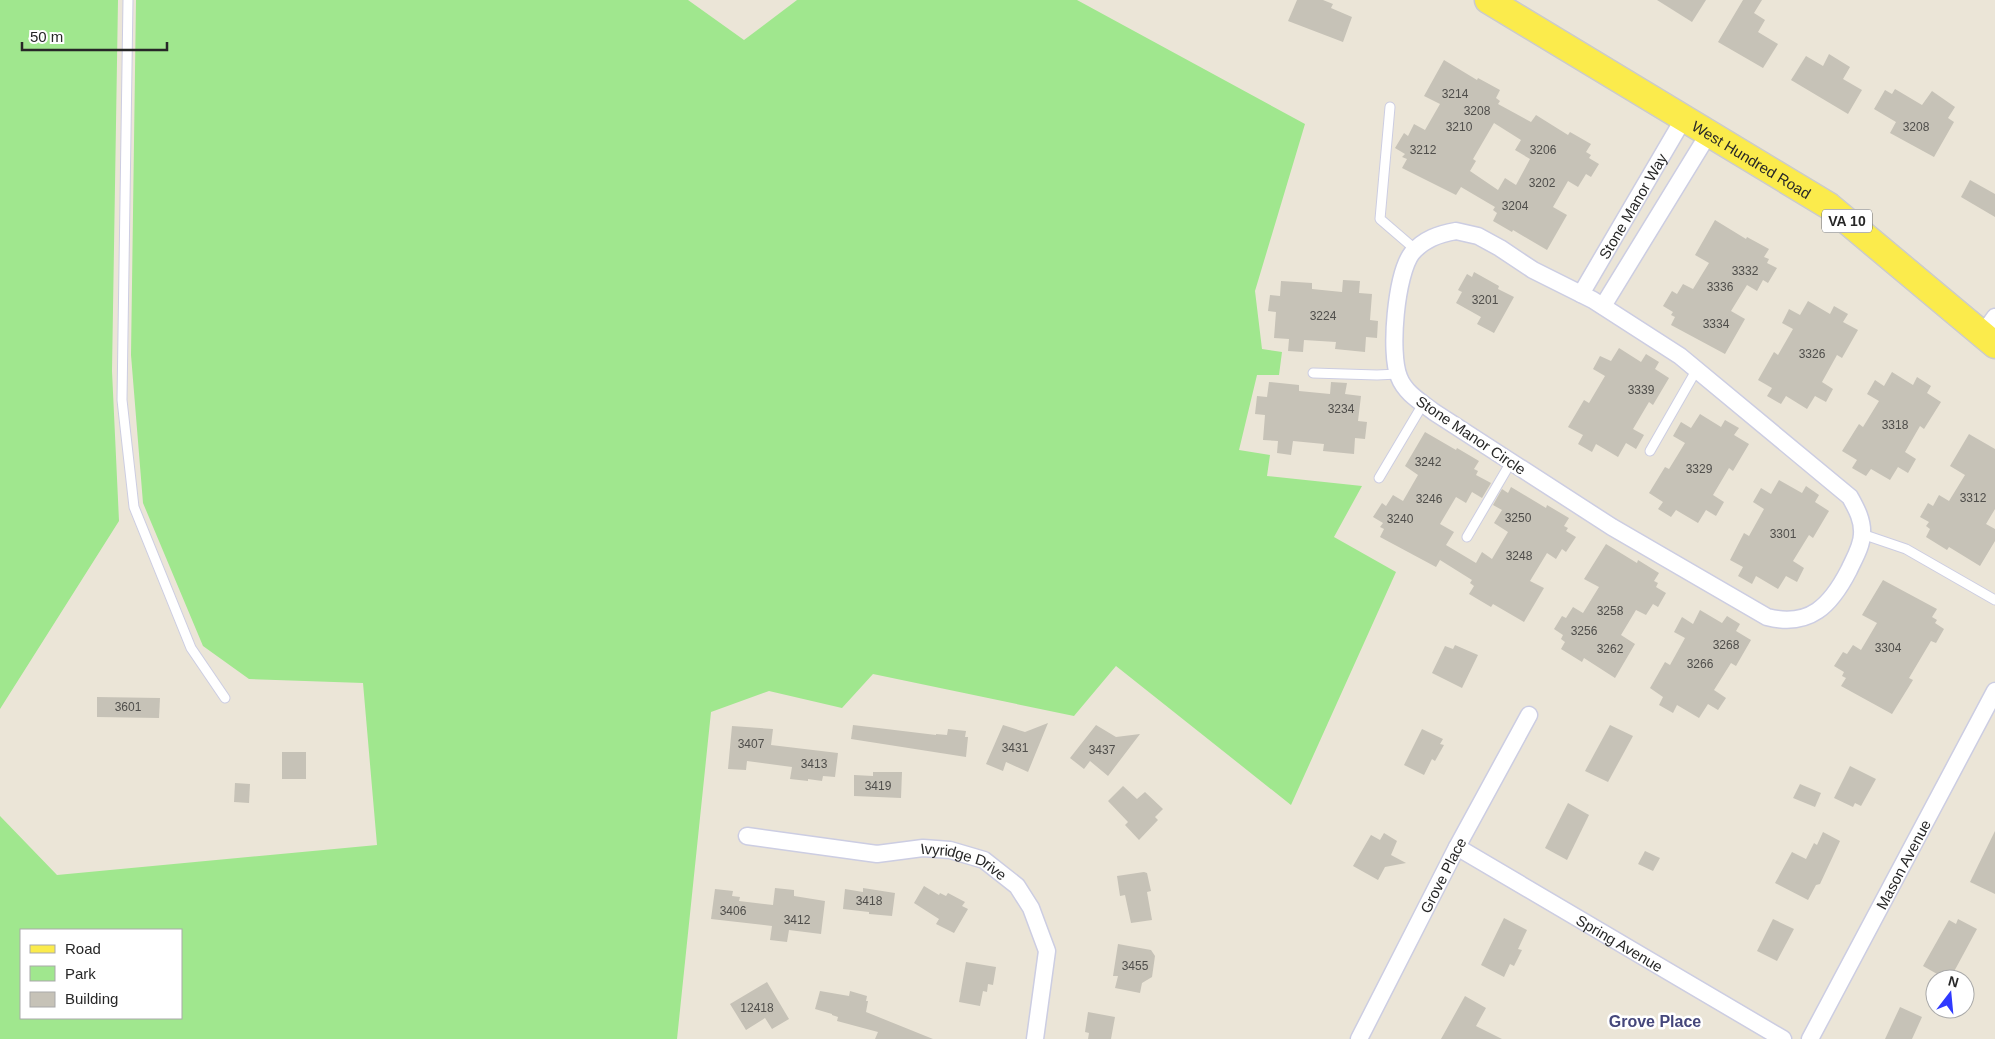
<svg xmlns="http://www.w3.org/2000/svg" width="1995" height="1039" viewBox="0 0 1995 1039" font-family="Arial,sans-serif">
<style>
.green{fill:#a0e78e;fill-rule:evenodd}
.building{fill:#c6c2b7;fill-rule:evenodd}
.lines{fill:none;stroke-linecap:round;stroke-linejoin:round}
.lane-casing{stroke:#cccde2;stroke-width:11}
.street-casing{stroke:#cccde2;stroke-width:19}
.primary-casing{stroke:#cbcbcb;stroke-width:29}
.lane{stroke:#fff;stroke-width:9}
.street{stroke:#fff;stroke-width:16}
.primary{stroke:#fbeb4c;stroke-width:26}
.labels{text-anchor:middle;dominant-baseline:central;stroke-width:5;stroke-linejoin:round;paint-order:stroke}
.number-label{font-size:12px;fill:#4f4e4b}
.shield{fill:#fff;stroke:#686868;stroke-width:1}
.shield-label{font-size:14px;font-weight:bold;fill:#272727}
.street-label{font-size:15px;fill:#272727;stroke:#fff}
.neighbourhood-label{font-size:16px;font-weight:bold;fill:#45477b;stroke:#fff}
</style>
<rect width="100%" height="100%" fill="#ebe5d7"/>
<g class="green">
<polygon points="0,0 118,0 112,371 119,521 0,709"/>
<path d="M 136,0 L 688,0 L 744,40 L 797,0 L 1077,0 L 1305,124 L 1255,291 L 1262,349 L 1282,352 L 1279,375 L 1257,375 L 1239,450 L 1270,455 L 1267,476 L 1362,486 L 1334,537 L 1396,572 L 1291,805 L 1116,666 L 1074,716 L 873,674 L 842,708 L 769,691 L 711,712 L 677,1039 L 0,1039 L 0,816 L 57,875 L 377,845 L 363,683 L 249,679 L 203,646 L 143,503 L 131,355 ZM 21,930 L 181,930 L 181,1018 L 21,1018 Z"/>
</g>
<g class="building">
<polygon points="1297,0 1323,0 1333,4 1331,8 1352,17 1343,42 1288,21"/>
<polygon points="1657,0 1706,0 1692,22"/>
<polygon points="1743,0 1762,0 1754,13 1765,20 1758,32 1778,44 1763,68 1718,42"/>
<polygon points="1829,54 1850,67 1843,79 1862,90 1848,114 1791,80 1806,56 1823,66"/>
<path d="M 1444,60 L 1477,80 L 1478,78 L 1500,90 L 1496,98 L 1500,101 L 1498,104 L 1531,122 L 1536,115 L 1568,135 L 1570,132 L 1591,144 L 1586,152 L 1591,155 L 1589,158 L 1599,164 L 1591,177 L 1586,174 L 1578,187 L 1568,181 L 1553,207 L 1567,215 L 1547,250 L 1513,230 L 1512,232 L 1493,221 L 1497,213 L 1493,210 L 1495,207 L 1461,187 L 1456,195 L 1402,168 L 1407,159 L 1402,157 L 1405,154 L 1395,148 L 1404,133 L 1408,136 L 1414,124 L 1425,130 L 1440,104 L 1424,96 ZM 1494,123 L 1521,140 L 1515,150 L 1530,159 L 1516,185 L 1505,178 L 1498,190 L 1470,171 L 1476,161 L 1473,159 Z"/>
<polygon points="1895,89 1922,105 1932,91 1955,107 1948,118 1954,122 1934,157 1890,133 1896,122 1874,109 1885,90 1892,94"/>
<polygon points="1970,180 1995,194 1995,217 1961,197"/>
<polygon points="1715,220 1746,239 1747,237 1769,249 1764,257 1769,259 1767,263 1777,268 1768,283 1763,280 1757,291 1747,285 1731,311 1745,319 1725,354 1671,325 1675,317 1671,315 1673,312 1663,306 1672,291 1677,294 1683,284 1693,289 1709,263 1695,255"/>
<polygon points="1474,272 1499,286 1498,289 1514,297 1494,333 1477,324 1481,317 1456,303 1462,292 1458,290 1467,274 1472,277"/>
<polygon points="1343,280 1360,281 1359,293 1372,294 1370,320 1378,321 1377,338 1366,337 1365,352 1335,349 1336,342 1304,340 1303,352 1288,351 1289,339 1274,338 1276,312 1268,311 1270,295 1280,296 1281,281 1312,283 1312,289 1342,292"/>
<polygon points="1808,301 1830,314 1834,306 1848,314 1843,322 1858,330 1842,358 1837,355 1822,382 1833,389 1826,402 1815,396 1807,409 1786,396 1781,404 1767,396 1772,388 1758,380 1774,352 1778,355 1793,329 1782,323 1789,309 1800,315"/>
<polygon points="1619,348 1641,362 1646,354 1659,362 1655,369 1669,378 1653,405 1649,402 1633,429 1644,435 1636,449 1626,443 1618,457 1596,444 1592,452 1578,444 1583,435 1568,427 1584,400 1589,403 1605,376 1593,369 1600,356 1611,361"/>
<polygon points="1892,372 1913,385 1917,377 1931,386 1927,393 1941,402 1924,429 1920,426 1905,452 1916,459 1908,473 1898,467 1890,480 1871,469 1866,476 1852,468 1857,460 1842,451 1859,424 1863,427 1879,401 1867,394 1875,380 1884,386"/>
<polygon points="1269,382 1299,385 1299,391 1330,394 1331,382 1347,383 1345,394 1361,396 1358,421 1367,422 1365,439 1355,438 1354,454 1323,451 1324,444 1293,441 1291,455 1277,453 1278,441 1263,440 1265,415 1255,414 1257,396 1267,397"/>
<polygon points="1700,414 1721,427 1725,420 1739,428 1734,435 1749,444 1733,471 1729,468 1713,495 1724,502 1716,516 1706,510 1698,523 1676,510 1671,517 1658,509 1663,502 1649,493 1665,467 1669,469 1685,443 1673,436 1681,422 1691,428"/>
<polygon points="1425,432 1456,450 1457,448 1479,461 1474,469 1478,471 1476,475 1491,483 1482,498 1472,492 1466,503 1456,497 1440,524 1454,532 1446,545 1476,563 1482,552 1492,559 1508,532 1494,523 1502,510 1493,505 1502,489 1508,493 1511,487 1546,508 1547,505 1569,518 1564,526 1568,528 1566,531 1576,537 1566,552 1562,549 1556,559 1547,553 1530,581 1544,588 1524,622 1493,604 1491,607 1469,594 1474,586 1470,583 1472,580 1440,560 1436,567 1380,537 1384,529 1380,527 1383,523 1373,517 1382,503 1386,506 1393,495 1403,501 1418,475 1405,466"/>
<polygon points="1969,434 1995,449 1995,509 1986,524 1995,529 1995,541 1980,566 1949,547 1947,550 1926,537 1930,529 1926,526 1929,522 1920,517 1928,503 1933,506 1939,495 1949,501 1965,475 1950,466"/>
<polygon points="1779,480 1802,493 1806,486 1819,495 1815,502 1829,511 1813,538 1809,535 1793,561 1804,568 1797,582 1786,576 1778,589 1756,576 1752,584 1738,576 1743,567 1730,560 1744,533 1749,536 1764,509 1753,502 1761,488 1771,494"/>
<polygon points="1606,544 1637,563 1638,560 1659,573 1654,581 1658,583 1656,587 1666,593 1658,607 1653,604 1646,615 1636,610 1621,635 1635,644 1615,678 1584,658 1582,662 1561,649 1565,642 1561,639 1563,635 1554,629 1562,616 1566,618 1573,607 1583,613 1599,587 1584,579"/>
<polygon points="1883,580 1937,609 1932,617 1937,620 1935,623 1944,629 1936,643 1931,641 1909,678 1913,680 1892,714 1841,686 1846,678 1842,676 1844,672 1834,666 1843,652 1847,654 1853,645 1861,650 1877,623 1862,615"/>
<polygon points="1700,610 1722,623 1727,616 1740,624 1736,631 1751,640 1736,666 1731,663 1714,690 1726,698 1718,710 1708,704 1699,718 1677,705 1673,713 1659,705 1663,697 1650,688 1665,662 1670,665 1685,638 1674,632 1682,617 1693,624"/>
<polygon points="1455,645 1478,655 1462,688 1432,673 1445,646 1453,649"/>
<polygon points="97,697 160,698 159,718 97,717"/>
<polygon points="1048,723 1028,772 1006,762 1003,771 986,764 1003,725 1025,732"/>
<polygon points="853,725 936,735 936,734 947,735 948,729 966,731 965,737 968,737 966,757 851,739"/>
<polygon points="1096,725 1116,737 1140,734 1108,776 1090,761 1084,769 1070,758"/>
<polygon points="1610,725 1633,736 1608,782 1585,771"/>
<polygon points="732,726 773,729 771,745 838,753 835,777 823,776 822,781 808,779 808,781 790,779 792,767 747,761 746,770 728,769"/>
<polygon points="1422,729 1443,739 1440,744 1444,745 1435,761 1432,759 1424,775 1404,765"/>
<rect x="282" y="752" width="24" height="27"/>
<polygon points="1850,766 1876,779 1861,806 1855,803 1853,807 1834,798"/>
<polygon points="873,772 902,772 901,798 854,796 854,775 873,776"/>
<polygon points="235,783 250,784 249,803 234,802"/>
<polygon points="1800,784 1821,793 1815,807 1793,798"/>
<polygon points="1123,786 1137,799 1145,792 1163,809 1155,817 1158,820 1139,840 1125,825 1128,822 1108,801"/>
<polygon points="1568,803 1589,815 1567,860 1545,848"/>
<polygon points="1995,831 1995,894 1970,882"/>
<polygon points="1823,832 1840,841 1820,884 1816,885 1808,900 1775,883 1792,852 1806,859 1814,843 1817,845"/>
<polygon points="1384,833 1397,841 1391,855 1406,863 1385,867 1378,880 1353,866 1371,835 1380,840"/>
<polygon points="1645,851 1660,858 1653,871 1638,864"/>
<polygon points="1144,872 1147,873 1151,891 1147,892 1152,920 1131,923 1125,895 1120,896 1117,876"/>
<polygon points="924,886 939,895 940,893 946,896 948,893 965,902 962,906 968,909 954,933 936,924 939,919 914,903"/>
<polygon points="775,888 794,890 794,896 825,901 821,934 789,930 787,942 770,940 772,926 711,919 715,889 733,891 732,896 740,897 739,901 773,905"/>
<polygon points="863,888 895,893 892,916 869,914 869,912 843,909 845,889 863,892"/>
<polygon points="1504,918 1527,930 1518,949 1522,950 1514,966 1510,964 1504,977 1481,965"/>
<polygon points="1773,919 1794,929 1777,961 1757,951"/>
<polygon points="1958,919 1977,929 1950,979 1946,979 1923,966 1949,920 1956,924"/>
<polygon points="1118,944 1151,950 1155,956 1152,977 1142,983 1140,993 1115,988 1118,976 1113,976"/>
<polygon points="966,962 996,967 993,985 988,984 987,992 983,991 980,1006 959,1002"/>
<polygon points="767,982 789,1019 772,1029 765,1018 746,1030 730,1004"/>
<polygon points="820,991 849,996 850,991 867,996 866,1001 868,1001 866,1012 933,1039 875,1039 878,1032 837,1021 838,1017 832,1015 832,1014 815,1009"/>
<polygon points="1465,996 1486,1008 1476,1026 1502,1039 1441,1039"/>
<polygon points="1900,1007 1922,1017 1912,1039 1885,1039"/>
<polygon points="1088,1012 1115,1017 1111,1039 1088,1039 1089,1033 1085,1032"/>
</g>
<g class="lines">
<g class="lane-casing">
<g id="lane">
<polyline points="128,0 122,400 134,507 191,648 225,698"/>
<polyline points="1390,107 1380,219 1416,250"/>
<polyline points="1313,373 1377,375 1398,374"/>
<polyline points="1650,451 1697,369"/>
<polyline points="1379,478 1423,404"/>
<polyline points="1862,534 1906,549 1995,600"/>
<polyline points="1467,537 1511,462"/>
</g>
</g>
<g class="street-casing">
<g id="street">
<path d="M 1456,231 L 1478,236 L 1500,248 L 1533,270 L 1593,300 L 1680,356 L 1850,497 C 1856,508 1863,520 1862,534 C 1862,546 1854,559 1849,570 C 1831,605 1810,628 1767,617 L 1612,527 L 1434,412 C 1421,402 1405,393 1399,377 C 1389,353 1396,274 1412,253 C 1424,239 1439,234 1456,231 Z"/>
<path id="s1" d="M 1581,294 L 1684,118"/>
<polyline points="1603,306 1709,133"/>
<polyline points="1982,335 1995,317"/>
<path id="s2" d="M 747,836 L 877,854 L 923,848 L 950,850 L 984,860 L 1017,886 L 1031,908 L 1047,951 L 1035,1039"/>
<path id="s3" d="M 1457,847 L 1783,1039"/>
<path id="s4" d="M 1359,1039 L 1457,847 L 1529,715"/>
<path id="s5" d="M 1810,1039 L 1995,691"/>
</g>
</g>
<g class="primary-casing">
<g id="primary">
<path id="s6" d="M 1488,0 L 1829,206 L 1995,345"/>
</g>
</g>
<use href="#lane" class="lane"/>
<use href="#street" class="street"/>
<use href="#primary" class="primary"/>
</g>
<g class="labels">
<g class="number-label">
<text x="1455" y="94">3214</text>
<text x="1477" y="111">3208</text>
<text x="1459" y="127">3210</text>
<text x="1916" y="127">3208</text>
<text x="1423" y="150">3212</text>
<text x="1543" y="150">3206</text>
<text x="1542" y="183">3202</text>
<text x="1515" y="206">3204</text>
<text x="1745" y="271">3332</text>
<text x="1720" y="287">3336</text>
<text x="1485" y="300">3201</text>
<text x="1323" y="316">3224</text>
<text x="1716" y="324">3334</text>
<text x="1812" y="354">3326</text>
<text x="1641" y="390">3339</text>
<text x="1341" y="409">3234</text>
<text x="1895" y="425">3318</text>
<text x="1428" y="462">3242</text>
<text x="1699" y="469">3329</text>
<text x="1973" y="498">3312</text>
<text x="1429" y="499">3246</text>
<text x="1518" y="518">3250</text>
<text x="1400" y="519">3240</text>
<text x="1783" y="534">3301</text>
<text x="1519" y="556">3248</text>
<text x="1610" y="611">3258</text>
<text x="1584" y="631">3256</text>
<text x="1726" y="645">3268</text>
<text x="1888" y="648">3304</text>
<text x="1610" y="649">3262</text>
<text x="1700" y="664">3266</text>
<text x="128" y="707">3601</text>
<text x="751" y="744">3407</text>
<text x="1015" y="748">3431</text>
<text x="1102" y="750">3437</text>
<text x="814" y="764">3413</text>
<text x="878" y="786">3419</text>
<text x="869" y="901">3418</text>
<text x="733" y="911">3406</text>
<text x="797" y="920">3412</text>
<text x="1135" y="966">3455</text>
<text x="757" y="1008">12418</text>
</g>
<rect class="shield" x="1822" y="209.5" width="50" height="23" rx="4"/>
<g class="shield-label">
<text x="1847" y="221">VA 10</text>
</g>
<g class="street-label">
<text stroke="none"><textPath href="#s6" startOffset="308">West Hundred Road</textPath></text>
<text stroke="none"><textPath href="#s1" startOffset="102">Stone Manor Way</textPath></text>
<text transform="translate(1471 435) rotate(34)">Stone Manor Circle</text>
<text stroke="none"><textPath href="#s2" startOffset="221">Ivyridge Drive</textPath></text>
<text stroke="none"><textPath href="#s5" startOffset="198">Mason Avenue</textPath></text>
<text stroke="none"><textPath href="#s4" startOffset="184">Grove Place</textPath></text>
<text stroke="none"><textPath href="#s3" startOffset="189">Spring Avenue</textPath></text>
</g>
<g class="neighbourhood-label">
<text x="1655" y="1021">Grove Place</text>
</g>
</g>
<rect x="20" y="929" width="162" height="90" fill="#ffffff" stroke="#a9a9a9"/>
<rect x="30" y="945" width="25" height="8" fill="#fbeb4c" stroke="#a9a9a9"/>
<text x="65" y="954" font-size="15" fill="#272727">Road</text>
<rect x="30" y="966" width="25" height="15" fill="#a0e78e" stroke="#a9a9a9"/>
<text x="65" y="979" font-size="15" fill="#272727">Park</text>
<rect x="30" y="992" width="25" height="15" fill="#c6c2b7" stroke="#a9a9a9"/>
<text x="65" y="1004" font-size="15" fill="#272727">Building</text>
<g transform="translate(1950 994) rotate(16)"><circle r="24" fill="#ffffff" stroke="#a9a9a9"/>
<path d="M0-4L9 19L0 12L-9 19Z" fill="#303aff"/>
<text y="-8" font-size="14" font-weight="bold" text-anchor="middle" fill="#272727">N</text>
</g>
<path d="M22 42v8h145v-8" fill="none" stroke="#272727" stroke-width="2.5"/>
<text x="30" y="42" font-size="15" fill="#272727" stroke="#ffffff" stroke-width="4" paint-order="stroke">50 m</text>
</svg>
